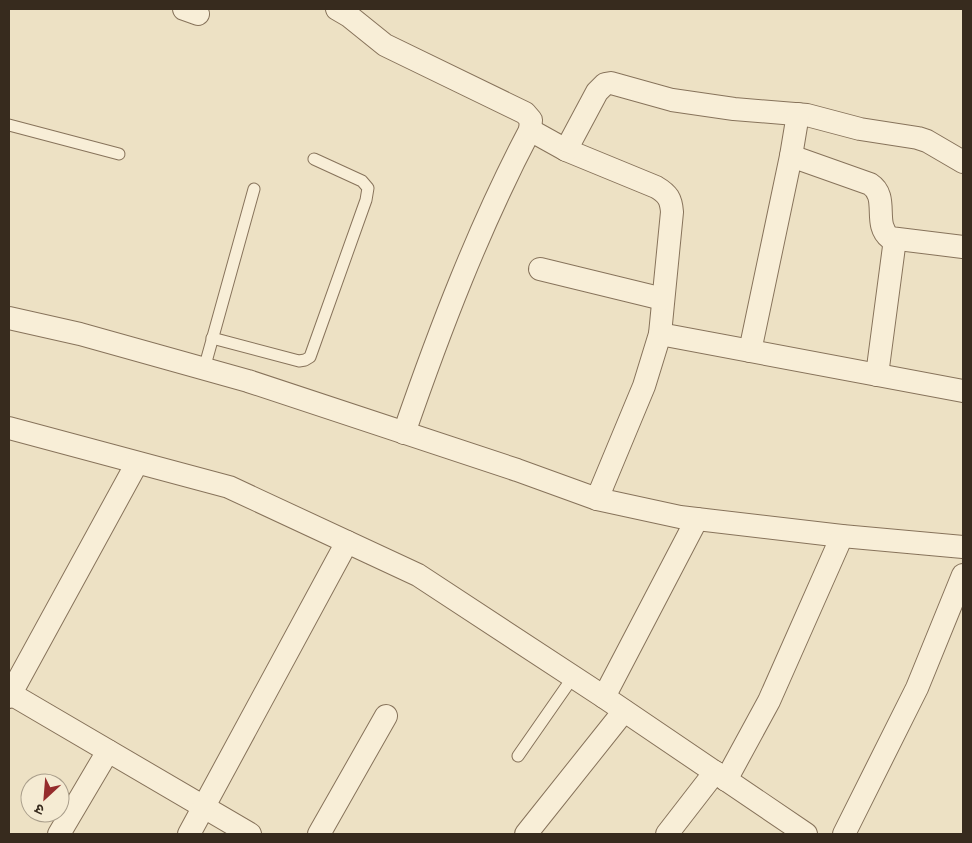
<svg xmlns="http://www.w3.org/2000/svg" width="972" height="843" viewBox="0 0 972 843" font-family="'Roboto Serif','Noto Sans Devanagari',serif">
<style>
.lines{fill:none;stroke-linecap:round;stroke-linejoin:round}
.service-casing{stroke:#87735b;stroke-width:13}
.minor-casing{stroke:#87735b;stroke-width:24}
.service{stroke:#f8eed7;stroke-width:11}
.minor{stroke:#f8eed7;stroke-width:22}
</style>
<rect width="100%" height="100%" fill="#ede1c4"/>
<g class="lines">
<g class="service-casing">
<g id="service">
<polyline points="9,125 119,154"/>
<polyline points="212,338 299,361 305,360 310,357 366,200 368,188 362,181 314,159"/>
<polyline points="204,369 254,189"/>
<polyline points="518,756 573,677"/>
</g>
</g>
<g class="minor-casing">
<g id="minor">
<polyline points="184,9 198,14"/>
<path d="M 337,9 L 349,16 L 385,45 L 525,113 L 531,120 L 530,130 C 479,227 440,329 404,433"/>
<path d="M 530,130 L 566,150 L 656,187 C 668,194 671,199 672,212 L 660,334 L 644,386 L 597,499"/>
<polyline points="566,150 597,92 605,84 611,83 672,100 734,109 807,115 860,129 918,138 927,141 963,162"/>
<path d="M 791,156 L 870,184 C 890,197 872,224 890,238 L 963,247"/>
<polyline points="540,269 663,299"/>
<polyline points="9,318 80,334 248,381 517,470 597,499 680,517 842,536 963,547"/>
<polyline points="660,334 963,391"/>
<polyline points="750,351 791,156 798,114"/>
<polyline points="877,375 895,239"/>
<polyline points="9,428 229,487 418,575 604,697 806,834"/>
<polyline points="11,694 250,834"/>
<polyline points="9,697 137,463"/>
<polyline points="604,697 697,519"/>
<polyline points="726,780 769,701 842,536"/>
<polyline points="59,834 108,751"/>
<polyline points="189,834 347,542"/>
<polyline points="319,834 386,716"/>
<polyline points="526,834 624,711"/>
<polyline points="667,834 715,772"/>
<polyline points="844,834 917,688 963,575"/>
</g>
</g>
<use href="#service" class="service"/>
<use href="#minor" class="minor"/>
</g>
<rect width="972" height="843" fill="none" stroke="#372b1e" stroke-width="20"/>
<g transform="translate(45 798) rotate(206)"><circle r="24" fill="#f5ebd3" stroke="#a99e8b"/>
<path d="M0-4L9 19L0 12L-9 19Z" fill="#952c2c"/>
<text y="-8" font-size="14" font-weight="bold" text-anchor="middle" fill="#372b1e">उ</text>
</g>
</svg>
